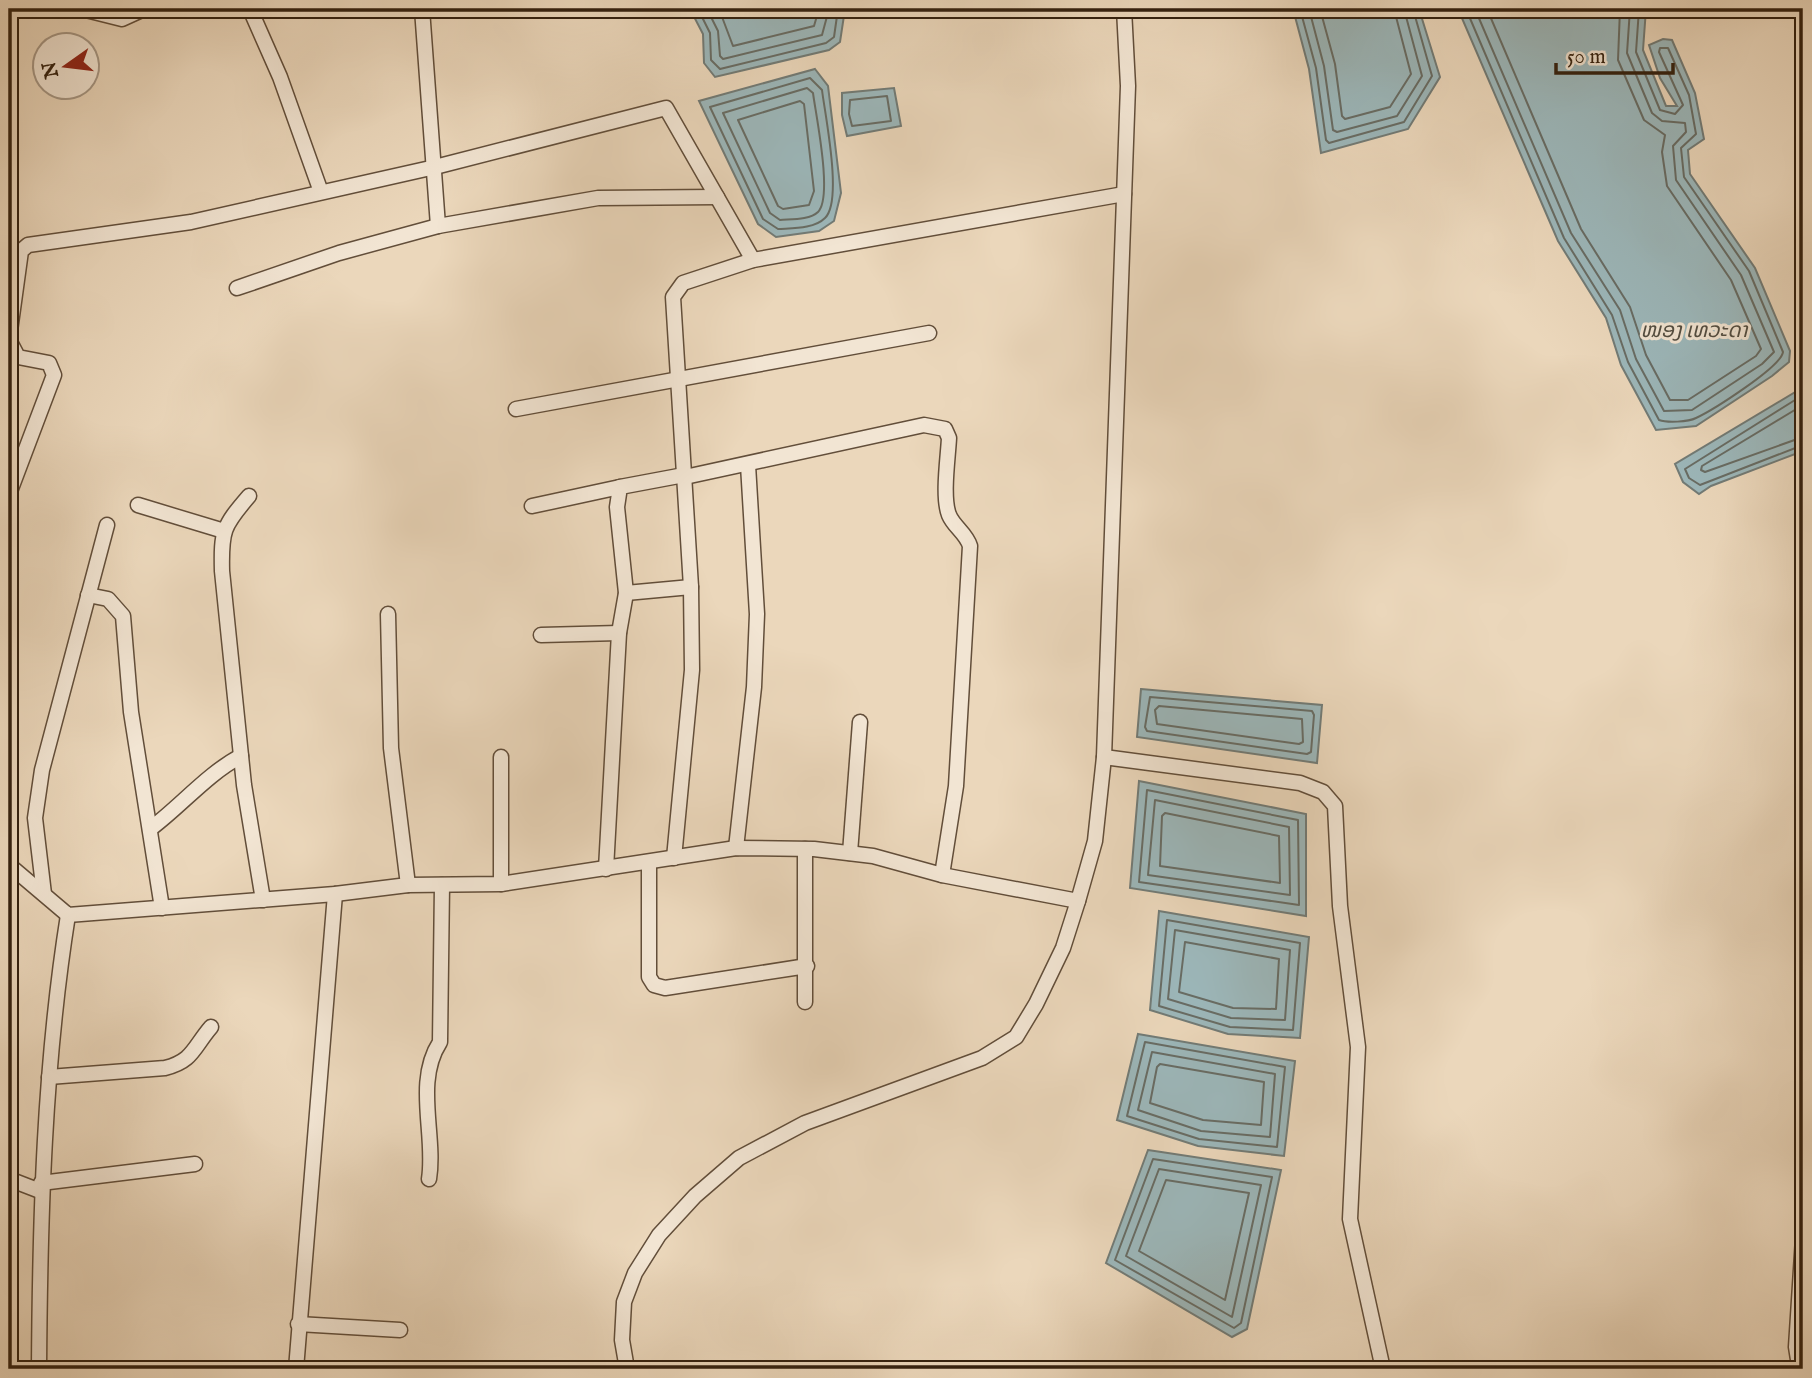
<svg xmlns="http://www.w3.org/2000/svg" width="1812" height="1378" viewBox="0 0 1812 1378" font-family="'IM FELL English','Noto Sans Lao',serif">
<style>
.water{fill:#9cb7ba;stroke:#727b76;stroke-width:2}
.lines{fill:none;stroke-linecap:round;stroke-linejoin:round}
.shore{stroke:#686c64;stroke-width:2}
.street-casing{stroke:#624e3a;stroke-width:17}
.street{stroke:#f2e5d3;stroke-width:14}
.labels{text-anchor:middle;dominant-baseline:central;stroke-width:6;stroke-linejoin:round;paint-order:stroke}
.water-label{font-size:21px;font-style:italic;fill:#534e42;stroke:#f2e5d3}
</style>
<rect width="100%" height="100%" fill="#ebd7bb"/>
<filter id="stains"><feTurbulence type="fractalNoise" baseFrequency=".00286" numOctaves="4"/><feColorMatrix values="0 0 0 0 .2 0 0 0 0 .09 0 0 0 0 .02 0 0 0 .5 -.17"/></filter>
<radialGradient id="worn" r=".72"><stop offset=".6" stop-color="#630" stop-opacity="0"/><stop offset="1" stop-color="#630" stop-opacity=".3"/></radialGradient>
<g class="water">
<polygon points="690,9 845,9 840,42 829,50 715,77 704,63 703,34"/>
<polygon points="1293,9 1419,9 1440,77 1408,129 1321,153 1309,69"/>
<polygon points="1458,9 1646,9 1643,50 1666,106 1677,106 1660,78 1649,45 1663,39 1672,40 1695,93 1704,139 1688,150 1690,174 1755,268 1790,351 1789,362 1772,376 1696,426 1656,430 1621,365 1606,318 1558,241"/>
<polygon points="815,69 828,86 841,193 834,221 819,231 776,237 758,224 699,101"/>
<polygon points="894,88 901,126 847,136 842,115 842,93"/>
<polygon points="1802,388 1803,451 1711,486 1699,494 1683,482 1675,464"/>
<polygon points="1141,689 1322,705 1317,763 1137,737"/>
<polygon points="1139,781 1306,814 1306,916 1130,888"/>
<polygon points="1159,911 1309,937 1300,1038 1228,1034 1150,1010"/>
<polygon points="1138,1034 1295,1061 1284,1156 1198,1146 1117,1120"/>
<polygon points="1148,1150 1281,1170 1247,1329 1232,1337 1106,1263"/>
</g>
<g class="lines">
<g class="shore">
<polyline points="698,9 710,33 711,60 720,69 826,43 834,37 838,9"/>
<polyline points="707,9 718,31 720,56 723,59 822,35 829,9"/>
<polyline points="719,9 733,46 814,26 819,9"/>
<polyline points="1300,9 1316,68 1326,140 1329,143 1404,122 1432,76 1413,9"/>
<polyline points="1309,9 1324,66 1333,130 1337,132 1397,116 1422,76 1404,9"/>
<polyline points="1320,9 1335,64 1342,116 1345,119 1390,107 1411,74 1394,9"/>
<path d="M 1466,9 L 1564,238 L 1612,315 L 1628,362 L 1659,420 C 1667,423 1688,422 1696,418 C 1713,410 1781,367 1783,352 L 1749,271 L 1684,177 L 1681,148 L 1696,134 L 1689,95 L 1668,48 L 1660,48 L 1659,52 L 1683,105 L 1675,114 L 1660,110 L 1636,52 L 1639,9"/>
<polyline points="1475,9 1571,233 1620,310 1636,359 1664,411 1692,410 1762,364 1774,352 1741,275 1676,180 1673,146 1686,132 1685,123 1662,121 1652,113 1627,53 1630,9"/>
<polyline points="1487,9 1581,229 1630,307 1646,355 1670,400 1688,400 1756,356 1761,349 1731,280 1667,186 1662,152 1665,135 1644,120 1618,60 1620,9"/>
<path d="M 810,78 L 822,90 C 825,115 843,201 825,218 C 814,229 793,228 778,229 L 763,219 L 710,107 Z"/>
<path d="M 807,88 L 813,93 C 816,116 833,197 818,212 C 810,220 790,219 780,220 L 770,213 L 723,113 Z"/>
<polygon points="887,96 891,121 852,126 849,114 850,100"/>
<polygon points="800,101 804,104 814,191 809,205 783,209 778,206 738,120"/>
<polyline points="1803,395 1685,469 1689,478 1700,485 1803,445"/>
<polyline points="1803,405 1702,466 1701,470 1705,472 1803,437"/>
<polygon points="1150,697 1312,711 1314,715 1311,752 1307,754 1147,731 1145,727"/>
<polygon points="1159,706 1302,719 1303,742 1299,744 1157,724 1155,710"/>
<polygon points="1147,790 1298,820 1299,905 1139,882"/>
<polygon points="1155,800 1289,827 1290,895 1148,875"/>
<polygon points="1165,813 1279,836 1280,883 1160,866 1162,816"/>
<polygon points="1167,920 1300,943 1293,1030 1230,1027 1159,1006"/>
<polygon points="1175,930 1290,950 1285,1020 1231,1018 1168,999"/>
<polygon points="1185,942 1279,959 1276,1009 1233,1008 1179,992"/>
<polygon points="1145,1042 1285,1067 1277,1147 1199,1139 1127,1116"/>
<polygon points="1152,1052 1275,1074 1270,1137 1201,1131 1138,1110"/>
<polygon points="1160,1064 1264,1082 1261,1125 1203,1120 1150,1103 1157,1067"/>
<polygon points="1153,1159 1272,1177 1241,1323 1234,1328 1115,1260"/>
<polygon points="1159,1169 1261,1185 1232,1317 1126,1256"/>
<polygon points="1166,1180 1249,1193 1225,1300 1139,1251"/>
</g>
<g class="street-casing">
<g id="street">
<polyline points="82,9 122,19 144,9"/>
<polyline points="250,9 280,77 321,192"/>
<polyline points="422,9 438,226"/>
<polyline points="237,288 339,253 438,226 598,198 717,197"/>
<polyline points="9,338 21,251 28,245 191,222 435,167 666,108 753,260"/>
<polyline points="9,340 18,357 49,363 54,375 9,494"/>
<polyline points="516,409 929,333"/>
<path d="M 685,477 L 924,425 L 945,429 L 949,438 C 948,458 942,497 949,515 C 954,527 966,533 970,546 L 956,786 L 942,875"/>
<path d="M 249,496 C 223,526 221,531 222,571 L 244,785 L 263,900"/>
<polyline points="138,505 224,531"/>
<polyline points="532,506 620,487"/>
<polyline points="626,593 691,587"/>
<polyline points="88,595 108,599 123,616 131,712 162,908"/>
<polyline points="388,614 391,748 408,885"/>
<polyline points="541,635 619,633"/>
<polyline points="1104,757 1300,783 1323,792 1335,806 1340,906 1358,1047 1350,1219 1383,1369"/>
<path d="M 150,829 C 181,806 207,774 241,756"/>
<polyline points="736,848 754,687 757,614 748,465"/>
<polyline points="805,849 805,1002"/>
<polyline points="850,853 860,722"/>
<polyline points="674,858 692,670 691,587 673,297 683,283 753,260 1124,194"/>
<polyline points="649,862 649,977 654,985 665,988 807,966"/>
<polyline points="9,865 68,915 335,894 408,885 501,884 736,848 814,849 873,856 942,875 1078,901"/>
<polyline points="606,869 619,633 626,593 617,507 620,487 684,475"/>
<polyline points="501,884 501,757"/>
<polyline points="44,894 35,818 42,770 107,525"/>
<path d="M 49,1077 L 165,1068 C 193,1061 193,1048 211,1027"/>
<polyline points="9,1179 40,1191"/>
<path d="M 429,1179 C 436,1135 414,1082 440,1042 L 442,885"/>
<polyline points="41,1183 195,1164"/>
<polyline points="298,1324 400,1330"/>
<polyline points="1799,1366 1796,1347 1803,1238"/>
<path d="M 39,1369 C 40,1217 44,1066 68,915"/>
<polyline points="296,1369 335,894"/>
<polyline points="627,1369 622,1340 624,1302 635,1273 659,1235 695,1196 739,1158 805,1123 982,1058 1016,1037 1036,1004 1063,948 1078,901 1095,841 1104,757 1128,86 1124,9"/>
</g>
</g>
<use href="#street" class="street"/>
</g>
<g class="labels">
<g class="water-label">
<text x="1694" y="331">ໜອງ ເທວະດາ</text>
</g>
</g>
<rect width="1812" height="1378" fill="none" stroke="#ebd7bb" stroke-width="35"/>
<rect x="10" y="10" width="1791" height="1357" fill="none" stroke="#34210f" stroke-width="3.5"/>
<rect x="18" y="18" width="1777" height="1343" fill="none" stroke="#34210f" stroke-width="2"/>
<g transform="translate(66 66) rotate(256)"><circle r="33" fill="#f2e5d3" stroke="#a69785" stroke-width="2"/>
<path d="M0-5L12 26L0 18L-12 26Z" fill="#8f2418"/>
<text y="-10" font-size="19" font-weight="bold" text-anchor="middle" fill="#34210f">N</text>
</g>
<path d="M1556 63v10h117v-10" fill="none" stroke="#34210f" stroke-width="3.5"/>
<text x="1567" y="63" font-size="21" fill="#34210f" stroke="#f2e5d3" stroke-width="5" paint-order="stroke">50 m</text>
<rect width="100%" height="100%" filter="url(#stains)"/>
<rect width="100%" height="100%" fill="url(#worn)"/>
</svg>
